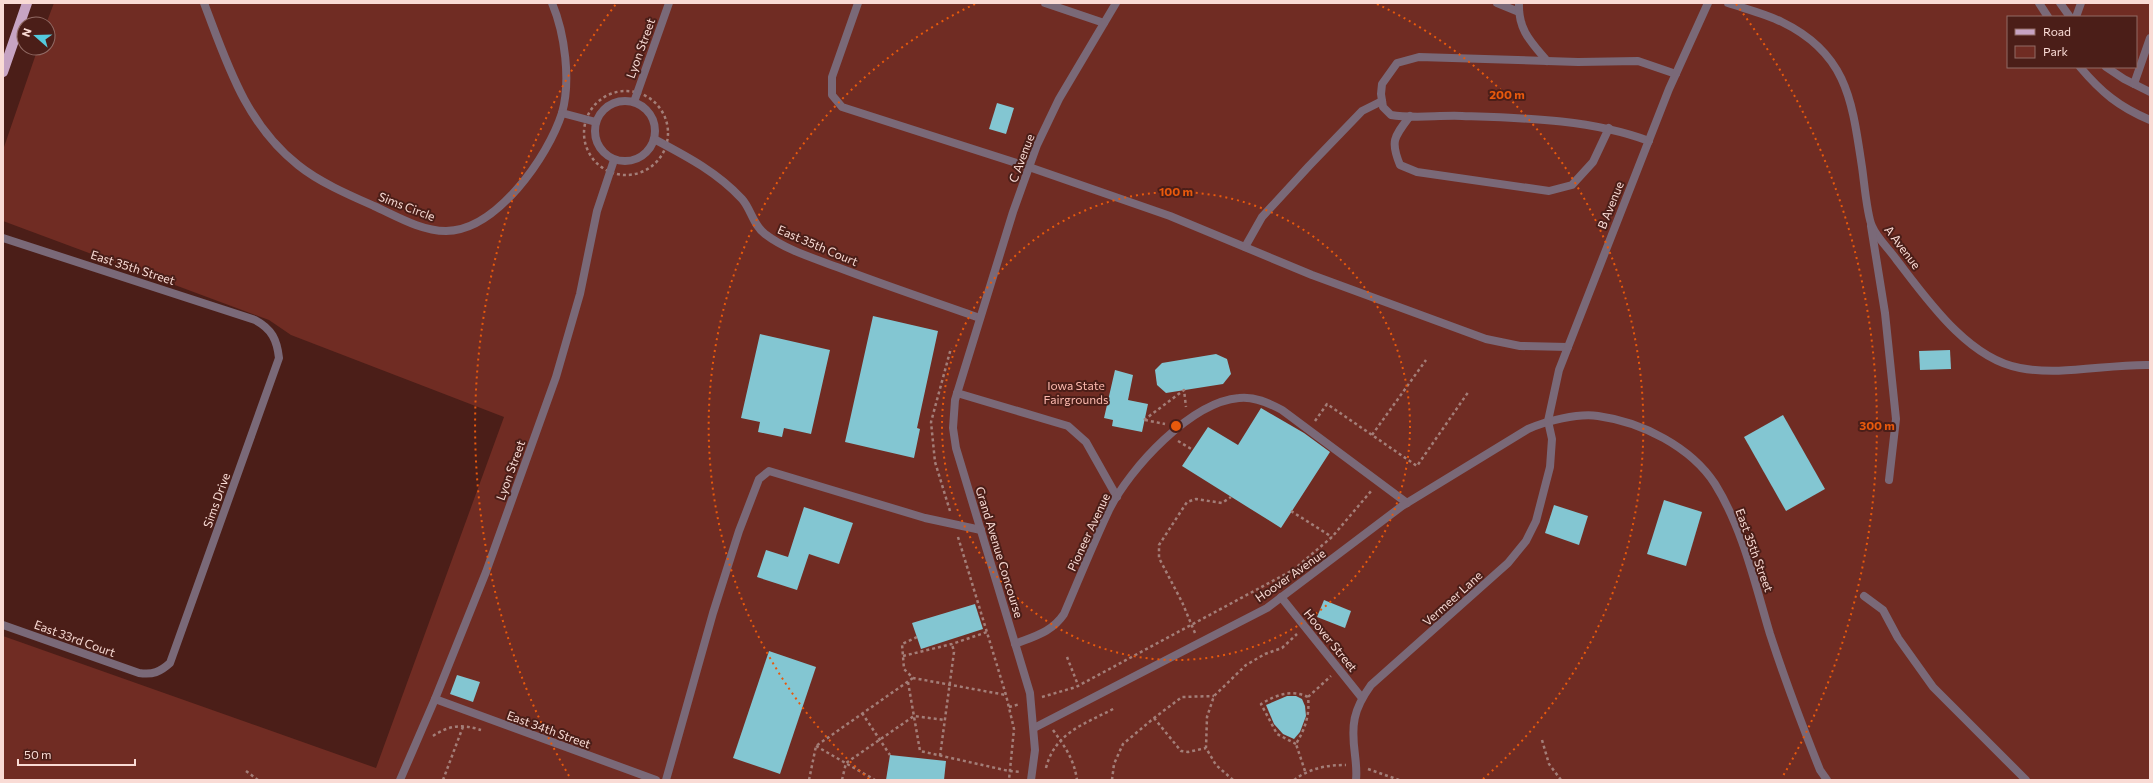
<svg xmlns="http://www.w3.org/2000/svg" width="2153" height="783" viewBox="0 0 2153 783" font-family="Commissioner,sans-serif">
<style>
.green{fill:#702c23;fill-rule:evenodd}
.building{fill:#83c6d2}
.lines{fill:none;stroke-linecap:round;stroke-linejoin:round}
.path{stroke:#a37e78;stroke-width:2.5;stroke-dasharray:3 3;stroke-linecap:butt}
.lane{stroke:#7a6978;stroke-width:8}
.street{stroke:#7a6978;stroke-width:8}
.primary{stroke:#c7a4c3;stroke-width:10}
.ring{fill:none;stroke:#e8590c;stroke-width:2;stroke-dasharray:2 4}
.labels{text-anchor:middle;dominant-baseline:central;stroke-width:4;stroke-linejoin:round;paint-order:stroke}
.street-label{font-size:12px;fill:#f9dbd5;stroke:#4b1e18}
.park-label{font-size:12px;fill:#fcb9ae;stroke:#4b1e18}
.centre{fill:#e8590c;stroke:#4b1e18;stroke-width:2}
.ring-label{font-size:12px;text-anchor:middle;font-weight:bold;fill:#e8590c;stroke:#4b1e18;stroke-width:4;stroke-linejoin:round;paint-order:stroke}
</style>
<rect width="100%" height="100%" fill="#4b1e18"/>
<path class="green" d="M 54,3 L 2150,3 L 2150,780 L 3,780 L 3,636 L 376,768 L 504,417 L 291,335 L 269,320 L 3,221 L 3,150 L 38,48 L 48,48 L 48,24 L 46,24 ZM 2008,17 L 2136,17 L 2136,67 L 2008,67 Z"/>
<g class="building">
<polygon points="997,103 1014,108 1006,134 989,129"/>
<polygon points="873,316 938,331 917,428 920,429 914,458 845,442"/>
<polygon points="760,334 830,350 811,434 784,428 782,437 758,432 760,422 741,418"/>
<polygon points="1950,350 1951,369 1920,370 1919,351"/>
<polygon points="1216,354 1227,359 1231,374 1223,384 1166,393 1157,385 1155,370 1162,363"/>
<polygon points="1115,370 1133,375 1128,400 1148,404 1142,432 1112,426 1113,420 1104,418"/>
<polygon points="1261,408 1304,433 1330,452 1281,528 1182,466 1208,427 1238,445"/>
<polygon points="1783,415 1825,489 1786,511 1744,437"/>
<polygon points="1664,500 1702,512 1686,566 1647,554"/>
<polygon points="1554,505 1588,516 1579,545 1545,533"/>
<polygon points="804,507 853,523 839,564 809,554 797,590 757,577 766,550 788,557"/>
<polygon points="1324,600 1351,611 1345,628 1317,617"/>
<polygon points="975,604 983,629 921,649 912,623"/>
<polygon points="769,651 816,667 780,774 733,758"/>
<polygon points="457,675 480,682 473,702 450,694"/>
<polygon points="1287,696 1296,696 1302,699 1305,706 1306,716 1300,732 1294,739 1283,734 1274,724 1266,705"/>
<polygon points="890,755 946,761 944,780 886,780"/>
</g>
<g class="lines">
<g class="path">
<circle cx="626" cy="133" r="42"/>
<polyline points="1144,420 1184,390 1186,407"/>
<polyline points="1145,420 1165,424"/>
<polyline points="1315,421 1327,404 1417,466 1469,391"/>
<polyline points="1372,435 1426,360"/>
<polyline points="1178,441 1193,450"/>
<polyline points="950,511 935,462 931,422 951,348"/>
<polyline points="1291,511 1332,537"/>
<polyline points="958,537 1006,695 1014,729 1009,780"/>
<polyline points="1195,633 1182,602 1159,558 1159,545 1187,502 1196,499 1222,503 1231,497"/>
<polyline points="917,637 902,644 904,669 913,678 1006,695"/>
<polyline points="903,656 952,644 987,632"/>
<polyline points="1067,657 1078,685"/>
<polyline points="908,682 920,751 1009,771 1021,772"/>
<polyline points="1042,697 1076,687 1293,570 1332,537 1372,490"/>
<polyline points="1009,707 1020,704"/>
<polyline points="862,713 890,755"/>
<polyline points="1154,718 1181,751 1188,752 1206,748"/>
<path d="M 1053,730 C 1065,747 1074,759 1077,780"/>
<path d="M 433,736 C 449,725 463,724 481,730"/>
<polyline points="1542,740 1549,764 1561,780"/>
<path d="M 1296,744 L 1277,734 L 1261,704 C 1276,695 1291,689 1308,697"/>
<polyline points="816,746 875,780"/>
<polyline points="940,756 954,652 952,644"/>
<path d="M 1046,768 C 1055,732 1085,724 1115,708"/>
<polyline points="1368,769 1399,780"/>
<polyline points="246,771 258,780"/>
<path d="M 1305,771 L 1296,744 C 1305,729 1310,715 1308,697 L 1331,676"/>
<polyline points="443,780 464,724"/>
<polyline points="809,780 816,746 913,678"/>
<polyline points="842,780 846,763 914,716 945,720"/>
<polyline points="1112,780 1114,764 1123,744 1154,718 1182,697 1214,696"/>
<polyline points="1233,780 1216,765 1206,748 1207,717 1214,696 1246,665 1265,654 1282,648 1297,634"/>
<path d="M 1294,780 C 1310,768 1327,765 1346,765"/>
</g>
<g class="lane">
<path d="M 204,3 C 227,63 245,123 298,165 C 319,182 349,195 374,206 C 396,216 421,231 446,231 C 496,231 548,157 562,113 C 571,81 565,34 552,3"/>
<polyline points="858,3 832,77 832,95 842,107 1029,167 1170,216 1312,275 1486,339 1520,346 1568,347"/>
<polyline points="1045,3 1104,23"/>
<polyline points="1497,3 1519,12"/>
<path d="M 1519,3 C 1518,30 1531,42 1547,61"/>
<path d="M 1728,3 C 1746,9 1766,14 1782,22 C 1848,54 1852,102 1862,167 C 1864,180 1867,216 1872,226 C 1877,238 1889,249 1896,259 C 1926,298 1968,359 2020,368 C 2062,376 2107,364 2150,365"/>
<polyline points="2039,3 2048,17"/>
<polyline points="2060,3 2070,17"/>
<polyline points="2076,17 2081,3"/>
<path d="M 2080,67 C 2101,92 2119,107 2150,120"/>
<polyline points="2106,67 2124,79 2150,92"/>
<polyline points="2134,84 2150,38"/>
<circle cx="625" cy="131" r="30"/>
<polyline points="634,102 669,3"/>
<polyline points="562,113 596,122"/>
<path d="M 1410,116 C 1394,137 1390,141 1400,165 L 1417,172 L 1549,191 L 1572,185 L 1593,162 L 1609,128"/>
<path d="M 654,139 C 686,156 717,172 742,199 C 751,209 753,225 765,234 C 786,250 813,258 837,267 C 884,285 932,301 980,318"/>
<path d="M 1649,141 C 1590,119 1524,118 1462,116 C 1438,115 1414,119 1391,115 L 1383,107 L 1381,94 L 1382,84 L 1397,63 L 1419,57 L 1578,62 L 1638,61 L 1676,74"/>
<polyline points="1871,226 1885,313 1896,419 1889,480"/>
<polyline points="1245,247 1262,217 1309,166 1362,111 1382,101"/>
<polyline points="957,393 1068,426 1086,442 1117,497"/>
<polyline points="1864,596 1883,610 1898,638 1933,687 2026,780"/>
<polyline points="1281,597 1362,698"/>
<path d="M 1015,644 C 1035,636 1052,632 1064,614 C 1079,579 1093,544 1109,510 C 1130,468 1191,402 1239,398 C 1254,396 1269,403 1282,410 L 1407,503"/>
<polyline points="435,699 656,780"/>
<path d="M 1034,728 L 1267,608 L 1402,506 L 1528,429 C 1546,421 1578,413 1598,416 C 1642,422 1691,447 1715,484 C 1743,529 1755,584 1770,634 C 1785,680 1802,725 1820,770 L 1827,780"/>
<polyline points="400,780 435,699 486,572 556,377 580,294 597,211 614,160"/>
<polyline points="666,780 713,613 739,531 759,479 769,471 925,518 981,530"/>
<polyline points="1031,780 1035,750 1030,693 956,448 953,428 955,400 1013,212 1037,145 1059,99 1116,3"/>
<path d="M 1356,780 C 1357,771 1356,764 1355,755 C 1351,725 1353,710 1371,685 L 1508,563 L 1526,541 L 1536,521 L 1550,467 L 1552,439 L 1548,421 L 1559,370 L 1669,89 L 1708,3"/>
</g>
<path class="street" d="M 3,238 L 255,320 C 272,329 277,340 279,358 L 170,663 C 160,672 153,675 139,673 L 3,625"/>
<polyline class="primary" points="3,72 27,3"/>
</g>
<g class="ring">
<circle cx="1176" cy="426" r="234"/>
<path d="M869 779A468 468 0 0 1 975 4M1377 4A468 468 0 0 1 1483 779"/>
<path d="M569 776A701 701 0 0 1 616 4M1736 4A701 701 0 0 1 1783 776"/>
</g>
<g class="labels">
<g class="street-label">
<text transform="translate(640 48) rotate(-70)">Lyon Street</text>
<text transform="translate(1021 158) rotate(-69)">C Avenue</text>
<text transform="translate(1610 205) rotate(-68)">B Avenue</text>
<text transform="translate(407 206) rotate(21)">Sims Circle</text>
<text transform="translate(818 245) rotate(23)">East 35th Court</text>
<text transform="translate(1903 247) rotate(53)">A Avenue</text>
<text transform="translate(133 267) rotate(18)">East 35th Street</text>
<text transform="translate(510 470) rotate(-70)">Lyon Street</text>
<text transform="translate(216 500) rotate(-70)">Sims Drive</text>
<text transform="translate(1088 532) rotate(-65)">Pioneer Avenue</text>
<text transform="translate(1755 550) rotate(70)">East 35th Street</text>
<text transform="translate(1000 552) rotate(73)">Grand Avenue Concourse</text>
<text transform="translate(1290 575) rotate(-35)">Hoover Avenue</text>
<text transform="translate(1452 598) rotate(-42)">Vermeer Lane</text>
<text transform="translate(75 638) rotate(20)">East 33rd Court</text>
<text transform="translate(1331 640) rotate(51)">Hoover Street</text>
<text transform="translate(549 729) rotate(20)">East 34th Street</text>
</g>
<g class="park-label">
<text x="1076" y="385">Iowa State<tspan x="1076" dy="14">Fairgrounds</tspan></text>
</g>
</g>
<circle cx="1176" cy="426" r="6" class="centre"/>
<g class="ring-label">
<text x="1507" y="99">200 m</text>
<text x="1176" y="196">100 m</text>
<text x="1877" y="430">300 m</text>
</g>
<rect width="2153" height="783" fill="none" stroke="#f9dbd5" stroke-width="8"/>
<rect x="2007" y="16" width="130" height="52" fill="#4b1e18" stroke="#916a64"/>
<rect x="2015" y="29" width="20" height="6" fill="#c7a4c3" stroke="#916a64"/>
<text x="2043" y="36" font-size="12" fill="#f9dbd5">Road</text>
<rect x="2015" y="46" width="20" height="12" fill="#702c23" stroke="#916a64"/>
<text x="2043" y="56" font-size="12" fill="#f9dbd5">Park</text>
<g transform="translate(36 36) rotate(290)"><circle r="19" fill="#4b1e18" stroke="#916a64"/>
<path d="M0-3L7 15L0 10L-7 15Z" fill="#54cadd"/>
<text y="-6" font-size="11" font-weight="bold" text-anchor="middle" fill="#f9dbd5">N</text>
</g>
<path d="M18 759v6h117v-6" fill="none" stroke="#f9dbd5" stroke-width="2"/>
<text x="24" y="759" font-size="12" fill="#f9dbd5" stroke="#4b1e18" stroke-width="3" paint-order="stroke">50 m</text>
</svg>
